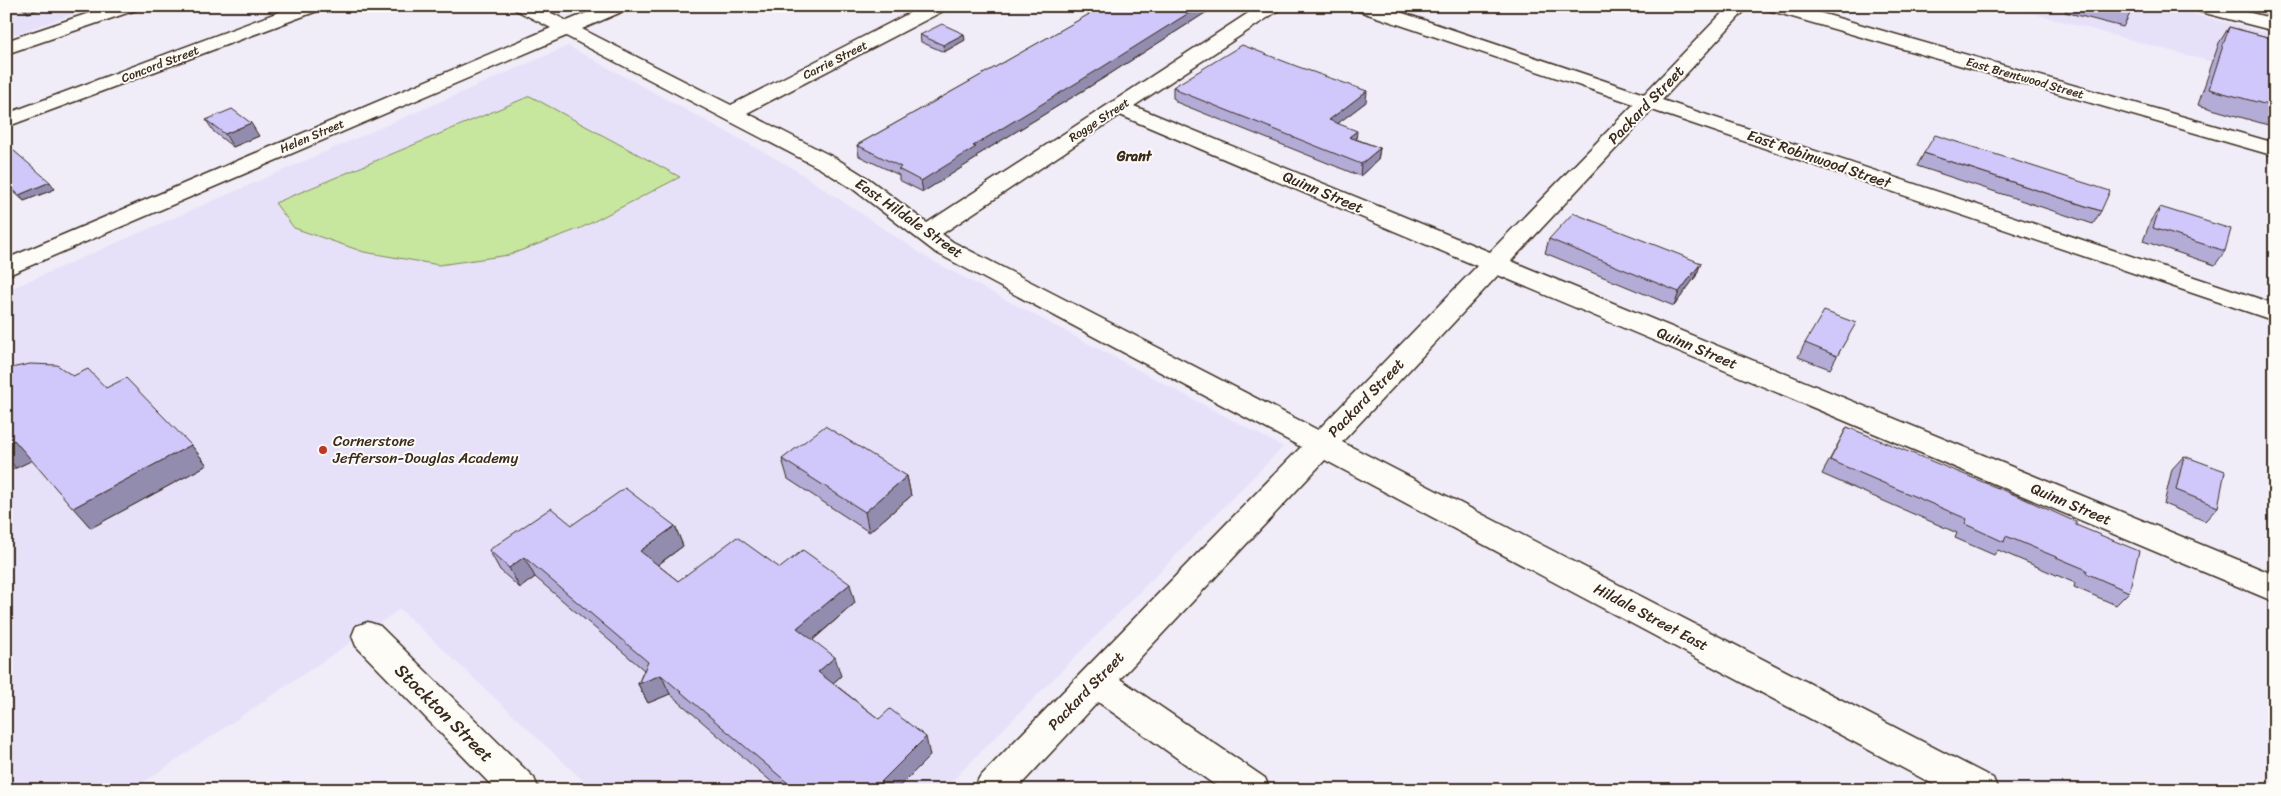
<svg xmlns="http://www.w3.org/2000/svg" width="2281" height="796" viewBox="0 0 2281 796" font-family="Sriracha,sans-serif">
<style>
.built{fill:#e6e1f9}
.green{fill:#c7e69e;stroke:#81885e}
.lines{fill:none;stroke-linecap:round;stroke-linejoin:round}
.minor-casing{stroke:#3b2a1e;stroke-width:3}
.minor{fill:#fdfcf7;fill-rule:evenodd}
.wall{fill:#b3acd7;stroke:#3b2a1e}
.shaded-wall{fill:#928caf;stroke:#3b2a1e}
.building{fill:#d0c8fa;stroke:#3b2a1e}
.poi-dot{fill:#c8321e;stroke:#fdfcf7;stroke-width:2}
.labels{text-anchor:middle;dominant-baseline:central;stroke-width:4;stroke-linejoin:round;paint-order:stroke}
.far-street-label{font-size:12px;fill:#3b2a1e;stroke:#fdfcf7}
.far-neighbourhood-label{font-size:14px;font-weight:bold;fill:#3b2a1e;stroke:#fdfcf7}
.street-label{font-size:15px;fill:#3b2a1e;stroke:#fdfcf7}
.poi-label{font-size:15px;fill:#3b2a1e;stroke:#fdfcf7;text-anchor:start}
.near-street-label{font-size:18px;fill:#3b2a1e;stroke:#fdfcf7}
</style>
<rect width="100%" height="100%" fill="#f0ecf8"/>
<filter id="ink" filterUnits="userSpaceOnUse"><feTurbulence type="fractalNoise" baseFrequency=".02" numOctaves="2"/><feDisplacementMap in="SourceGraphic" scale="10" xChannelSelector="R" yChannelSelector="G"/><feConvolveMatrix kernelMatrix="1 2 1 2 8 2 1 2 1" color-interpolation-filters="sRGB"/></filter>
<g filter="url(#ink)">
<g class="built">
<polygon points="6,6 97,6 6,37"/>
<polygon points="2006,6 2161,6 2275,35 2275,79"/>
<polygon points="568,46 791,167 929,259 1283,447 943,790 593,790 400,609 132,790 6,790 6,291"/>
</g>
<polygon class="green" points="530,96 680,177 581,228 509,255 439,265 364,252 294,228 275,203"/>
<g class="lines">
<g class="minor-casing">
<g id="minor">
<polygon points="110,6 138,6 136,10 6,54 6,41"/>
<polygon points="295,6 322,6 320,10 6,127 6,114"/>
<path d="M 514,6 L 538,6 L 567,21 L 603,6 L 628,6 L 626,10 L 582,29 L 731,105 L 923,6 L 947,6 L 945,10 L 747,113 L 837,159 L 869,179 L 927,223 L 1259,6 L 1281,6 L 1279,10 L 1134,106 L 1490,252 L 1634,104 L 1356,10 L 1354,6 L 1382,6 L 1644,94 L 1729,6 L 1749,6 L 1662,100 L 2275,304 L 2275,321 L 1652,110 L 1511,261 L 2275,575 L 2275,602 L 1498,275 L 1342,442 L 1993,778 L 1998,790 L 1944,790 L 1325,460 L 1120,679 L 1265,778 L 1270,790 L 1222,790 L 1098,702 L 1016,790 L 974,790 L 979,778 L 1301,447 L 935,252 L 853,189 L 821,169 L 566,36 L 6,276 L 6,259 L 551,28 L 516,10 ZM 1120,115 L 1477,266 L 1318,430 L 953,242 L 942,234 Z"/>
<polygon points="1766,6 1796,6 2275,143 2275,156 1768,10"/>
<polygon points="2191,6 2223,6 2275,19 2275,31 2193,10"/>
<polygon points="368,622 380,626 534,778 539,790 496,790 356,646 352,636 356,626"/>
</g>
</g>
<use href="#minor" class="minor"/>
</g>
<g class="wall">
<polygon points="19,6 48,6 28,13"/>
<polygon points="50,6 70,6 56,11"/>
<polygon points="1070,6 1216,6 1102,79 976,156 977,158 923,192 899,180 899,175 859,156 857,145 1090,14"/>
<polygon points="2068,6 2134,6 2123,27 2065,12"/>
<polygon points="2229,27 2275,39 2275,127 2198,105 2219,43"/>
<polygon points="920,35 965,40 944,52 921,42"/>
<polygon points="1173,87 1366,102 1338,123 1356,139 1380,148 1378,160 1360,176 1176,102 1176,100 1173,98"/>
<polygon points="206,120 259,136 233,147 214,132"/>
<polygon points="6,144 55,189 24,201 6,185"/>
<polygon points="1924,153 2101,211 2093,224 1917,166"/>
<polygon points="2160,207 2225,251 2215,265 2143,241 2151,220"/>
<polygon points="1549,239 1701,263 1696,276 1674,306 1545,253"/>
<polygon points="2275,259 2275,284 2270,282"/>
<polygon points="1848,336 1830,369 1798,357 1805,343"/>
<polygon points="6,369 73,376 106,388 191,445 207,465 91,528 32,460 16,468 6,469"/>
<polygon points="1847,427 2076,525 2129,592 2116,605 2074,587 2075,583 1998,550 1994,555 1955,538 1957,533 1822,474"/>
<polygon points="2184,456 2218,507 2205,521 2164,504 2172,469"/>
<polygon points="782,459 907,476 911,496 869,532 788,479"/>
<polygon points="2275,523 2275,550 2271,548"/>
<polygon points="675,526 683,546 658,565 678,581 780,568 855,603 813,640 841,676 833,683 879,719 930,756 896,790 781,790 670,694 648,703 638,684 644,670 535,577 520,588 500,570 489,550"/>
</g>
<g class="shaded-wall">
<polygon points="24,6 48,6 28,13"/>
<polygon points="53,6 70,6 56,11"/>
<polygon points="1200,6 1216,6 1102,79 976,156 977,158 923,192 921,181 973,146"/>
<polygon points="964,34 965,40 944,52 943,45"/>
<polygon points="1367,91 1366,102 1328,131 1329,120"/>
<polygon points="251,123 259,136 233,147 225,134"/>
<polygon points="1357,131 1356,142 1349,137"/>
<polygon points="1380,148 1378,160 1360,176 1361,164"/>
<polygon points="50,182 55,189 24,201 19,195"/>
<polygon points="1701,263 1696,276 1674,306 1679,292"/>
<polygon points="14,440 33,460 16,468 6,457 6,444"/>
<polygon points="191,445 207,465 91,528 73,508"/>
<polygon points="907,476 911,496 869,532 865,512"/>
<polygon points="675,526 683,546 649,571 640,551"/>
<polygon points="524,557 535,577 520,588 509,568"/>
<polygon points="850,584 855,603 803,648 797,628"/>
<polygon points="835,657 841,676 824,691 818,672"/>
<polygon points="661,675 670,694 648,703 638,684"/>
<polygon points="926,737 930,756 896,790 873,790"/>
</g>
<g class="building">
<polygon points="1096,6 1200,6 1101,68 973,146 976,147 921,181 898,169 901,167 857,145 1100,8"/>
<polygon points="2122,6 2134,6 2133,9"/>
<polygon points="942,24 964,34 943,45 920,35"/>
<polygon points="2229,27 2275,39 2275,107 2209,89"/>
<polygon points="1242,45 1296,66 1367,91 1329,120 1357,131 1349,137 1380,148 1361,164 1176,90 1178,89 1173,87"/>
<polygon points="232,109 251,123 225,134 206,120"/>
<polygon points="1935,135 2110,191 2101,211 1924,153"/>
<polygon points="6,144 50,182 19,195 6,183"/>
<polygon points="2160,207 2231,229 2225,251 2153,228"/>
<polygon points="1573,213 1701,263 1679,292 1549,239"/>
<polygon points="1824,311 1856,323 1837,356 1805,343"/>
<polygon points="30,364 57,365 73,376 88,369 106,388 126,378 191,445 73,508 14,440 6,444 6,369"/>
<polygon points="825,426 907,476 865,512 782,459"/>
<polygon points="1847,427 2020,497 2076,522 2076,525 2139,551 2129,592 2086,573 2087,570 2006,536 2004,542 1965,524 1967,519 1830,460"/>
<polygon points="2184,456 2225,471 2218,507 2176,490"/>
<polygon points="625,488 675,526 640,551 678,581 737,537 780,568 803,550 850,584 797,628 835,657 818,672 879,719 890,709 926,737 873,790 796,790 661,675 638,684 648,662 524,557 509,568 489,550 551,508 572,525"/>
</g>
</g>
<circle class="poi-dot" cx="323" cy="450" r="5"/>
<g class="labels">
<g class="far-street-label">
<text transform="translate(835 60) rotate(-27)">Carrie Street</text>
<text transform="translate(160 64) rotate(-21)">Concord Street</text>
<text transform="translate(2025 78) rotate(16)">East Brentwood Street</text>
<text transform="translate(1099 120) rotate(-33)">Rogge Street</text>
<text transform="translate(312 136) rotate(-23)">Helen Street</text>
</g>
<g class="far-neighbourhood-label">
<text x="1134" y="156">Grant</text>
</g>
<g class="street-label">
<text transform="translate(1646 105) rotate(-46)">Packard Street</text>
<text transform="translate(1819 159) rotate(19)">East Robinwood Street</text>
<text transform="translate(1323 192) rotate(23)">Quinn Street</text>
<text transform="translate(909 218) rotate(35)">East Hildale Street</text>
<text transform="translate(1697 348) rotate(23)">Quinn Street</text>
<text transform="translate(1366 398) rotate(-46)">Packard Street</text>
<text transform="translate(2071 504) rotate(23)">Quinn Street</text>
<text transform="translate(1651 617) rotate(28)">Hildale Street East</text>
<text transform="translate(1086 691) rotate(-46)">Packard Street</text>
</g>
<g class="poi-label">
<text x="333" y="441">Cornerstone<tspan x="333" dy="17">Jefferson-Douglas Academy</tspan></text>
</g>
<g class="near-street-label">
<text transform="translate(444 713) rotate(45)">Stockton Street</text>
</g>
</g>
<rect width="2281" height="796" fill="none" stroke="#fdfcf7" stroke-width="25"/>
<rect x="12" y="12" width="2256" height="771" fill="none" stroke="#3b2a1e" stroke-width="2" filter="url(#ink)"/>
</svg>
